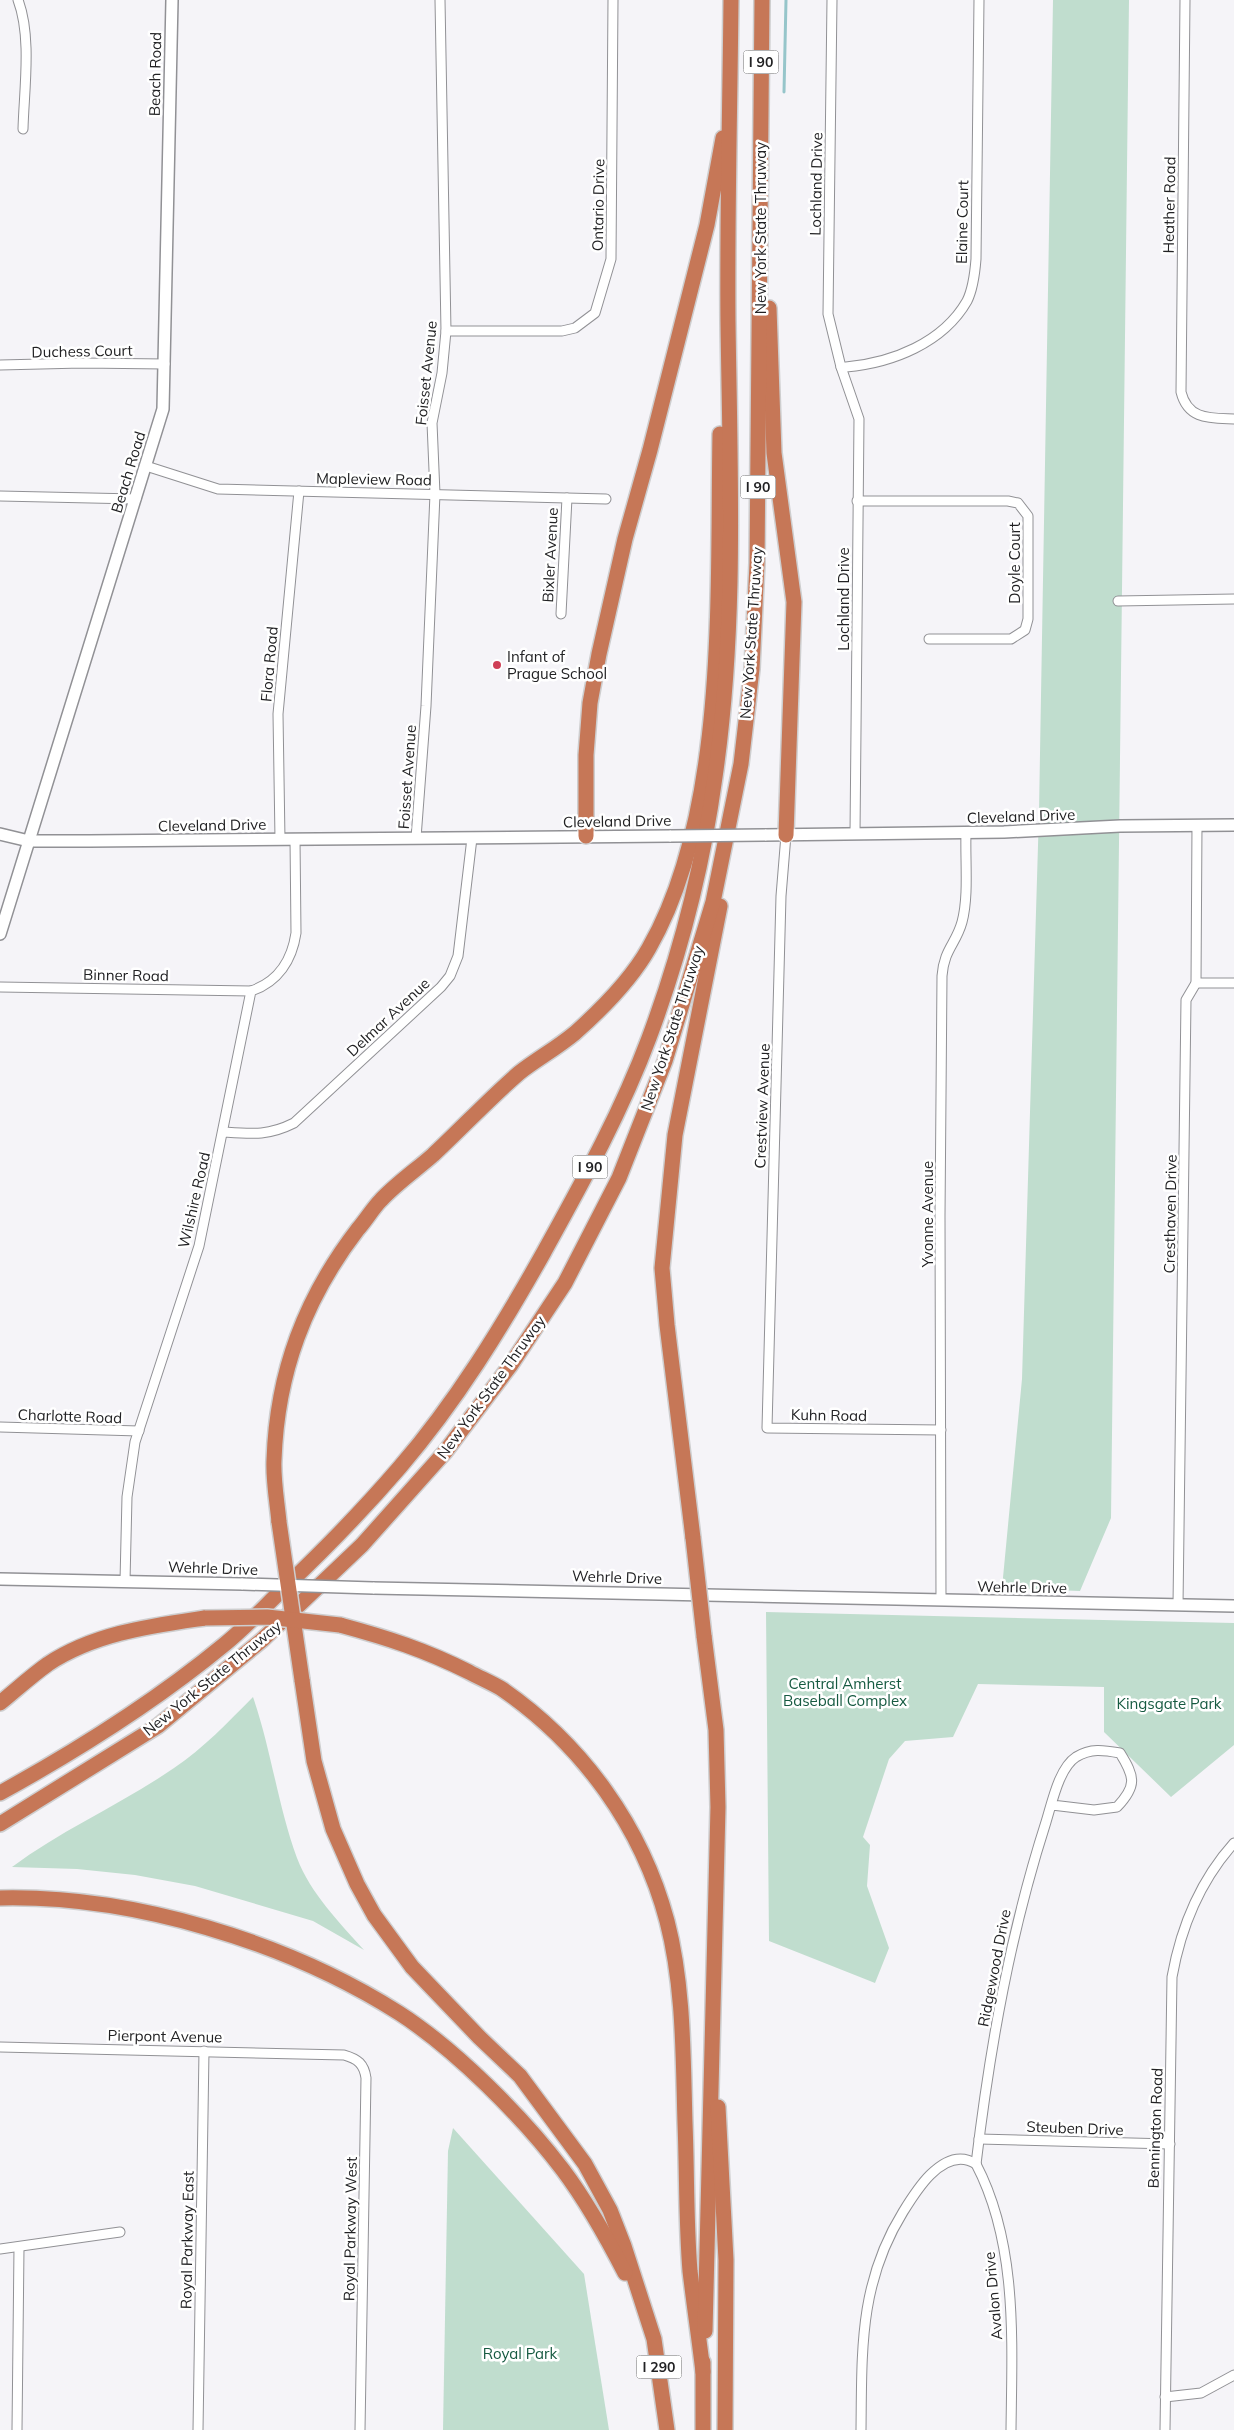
<svg xmlns="http://www.w3.org/2000/svg" width="1234" height="2430" viewBox="0 0 1234 2430" font-family="Mulish,sans-serif">
<style>
.green{fill:#c0ddce}
.lines{fill:none;stroke-linecap:round;stroke-linejoin:round}
.stream{stroke:#96c5ca;stroke-width:3}
.minor-casing{stroke:#919195;stroke-width:11}
.tertiary-casing{stroke:#919195;stroke-width:14}
.motorway-casing{stroke:#cececf;stroke-width:18}
.minor{stroke:#fff;stroke-width:9}
.tertiary{stroke:#fff;stroke-width:11}
.motorway{stroke:#c67757;stroke-width:15}
.tertiary-bridge-casing{stroke:#919195;stroke-width:14;stroke-linecap:butt}
.motorway-bridge-casing{stroke:#cececf;stroke-width:18;stroke-linecap:butt}
.tertiary-bridge{stroke:#fff;stroke-width:11}
.motorway-bridge{stroke:#c67757;stroke-width:15}
.poi-dot{fill:#cf3f56;stroke:#fff;stroke-width:2}
.labels{text-anchor:middle;dominant-baseline:central;stroke-width:5;stroke-linejoin:round;paint-order:stroke}
.shield{fill:#fff;stroke:#646466;stroke-width:1}
.shield-label{font-size:14px;font-weight:bold;fill:#222224}
.street-label{font-size:15px;fill:#222224;stroke:#fff}
.poi-label{font-size:15px;fill:#222224;stroke:#fff;text-anchor:start}
.park-label{font-size:15px;fill:#165a41;stroke:#fff}
</style>
<rect width="100%" height="100%" fill="#f5f4f8"/>
<g class="green">
<polygon points="1053,0 1129,0 1111,1518 1080,1591 1002,1588 1022,1379 1039,812"/>
<polygon points="766,1612 1234,1623 1234,1745 1171,1797 1104,1732 1104,1687 978,1684 953,1737 905,1741 889,1759 863,1837 870,1845 867,1886 889,1948 875,1983 769,1941"/>
<path d="M 253,1697 C 271,1749 278,1806 297,1858 C 311,1894 339,1922 364,1950 L 313,1921 L 195,1886 L 135,1875 L 77,1869 L 12,1867 C 63,1829 122,1804 174,1768 C 204,1748 228,1722 253,1697 Z"/>
<polygon points="453,2128 584,2274 609,2430 443,2430 448,2151"/>
</g>
<g class="lines">
<polyline class="stream" points="784,92 786,0"/>
<g class="minor-casing">
<g id="minor">
<path d="M 18,0 C 32,37 24,90 23,129"/>
<path d="M 832,0 L 828,314 L 841,367 L 846,367 C 892,363 943,343 967,301 C 973,289 975,272 976,259 L 979,0"/>
<path d="M 1185,0 L 1181,392 C 1188,420 1210,418 1234,419"/>
<polyline points="446,331 562,331 575,328 595,313 611,259 613,0"/>
<polyline points="0,365 82,363 165,364"/>
<polyline points="841,367 859,419 855,834"/>
<polyline points="146,466 218,489 606,499"/>
<polyline points="0,496 136,499"/>
<polyline points="857,501 1008,501 1018,503 1028,516 1028,619 1025,630 1011,639 929,639"/>
<polyline points="1118,601 1234,599"/>
<polyline points="561,614 567,498"/>
<polyline points="786,835 781,896 767,1428 941,1430"/>
<polyline points="416,838 426,706 435,494 432,423 442,373 446,331 440,0"/>
<polyline points="280,839 278,714 299,491"/>
<polyline points="1196,983 1234,983"/>
<polyline points="0,987 251,991"/>
<path d="M 223,1132 C 252,1134 268,1136 294,1123 L 441,987 L 450,976 L 458,956 L 472,838"/>
<polyline points="0,1427 139,1431"/>
<path d="M 125,1581 L 127,1497 L 135,1442 L 199,1246 L 251,991 C 278,982 292,960 296,933 L 295,839"/>
<path d="M 941,1600 L 940,1216 L 942,976 C 944,949 956,944 962,922 C 969,896 965,860 966,833"/>
<polyline points="1178,1605 1186,1000 1196,983 1197,825"/>
<path d="M 0,2047 L 344,2055 C 358,2059 364,2064 366,2078 L 360,2430"/>
<polyline points="979,2139 1170,2144"/>
<path d="M 976,2164 C 990,2047 1010,1934 1046,1822 C 1052,1803 1059,1768 1076,1757 C 1091,1748 1103,1750 1120,1753 C 1135,1777 1137,1786 1117,1807 L 1094,1810 L 1052,1805"/>
<path d="M 976,2164 C 1018,2244 1012,2342 1011,2430"/>
<polyline points="0,2249 120,2232"/>
<polyline points="1165,2397 1201,2393 1234,2375"/>
<polyline points="17,2430 19,2248"/>
<polyline points="198,2430 204,2051"/>
<path d="M 861,2430 C 862,2350 859,2283 903,2212 C 911,2199 919,2186 930,2175 C 943,2162 959,2153 976,2164"/>
<path d="M 1165,2430 L 1172,1977 C 1181,1927 1199,1882 1234,1843"/>
</g>
</g>
<g class="tertiary-casing">
<g id="tertiary">
<polyline points="0,834 29,841 89,841 671,836"/>
<polyline points="765,835 1004,832 1120,826 1234,825"/>
<polyline points="0,934 163,409 172,0"/>
<polyline points="0,1579 243,1584"/>
<polyline points="373,1588 1234,1606"/>
</g>
</g>
<g class="motorway-casing">
<g id="motorway">
<polyline points="769,308 774,453 794,602 786,835"/>
<polyline points="586,836 586,755 590,703 599,654 625,539 650,450 707,225 723,138"/>
<path d="M 279,1522 C 277,1501 273,1480 274,1460 C 277,1372 305,1298 358,1229 C 366,1220 373,1208 381,1200 C 397,1183 416,1170 433,1155 C 462,1128 489,1099 519,1073 C 537,1059 557,1048 575,1033 C 602,1009 631,980 649,948 C 728,810 717,591 720,434"/>
<polyline points="693,1538 667,1325 662,1268 675,1135 720,906"/>
<path d="M 340,1625 C 388,1638 425,1650 469,1672 C 480,1678 492,1683 502,1689 C 583,1745 642,1827 667,1921 C 684,1986 683,2057 685,2123 C 687,2172 686,2222 690,2271 C 694,2305 699,2338 703,2372"/>
<polyline points="704,1636 716,1730 718,1807 705,2331"/>
<polyline points="302,1680 314,1761 333,1829 357,1884 374,1915 412,1967 479,2037 520,2076 585,2164 610,2210 624,2246 654,2339 667,2430"/>
<path d="M 0,1703 C 16,1690 31,1676 48,1664 C 95,1633 151,1626 205,1618"/>
<path d="M 0,1793 C 78,1750 156,1701 225,1644 C 246,1627 265,1606 285,1587 C 325,1549 364,1509 400,1467 C 456,1402 502,1327 544,1252 C 582,1183 621,1113 649,1038 C 680,955 703,865 715,777 C 737,626 730,474 728,322 C 727,214 730,107 731,0"/>
<polyline points="0,1824 158,1726 262,1640 362,1545 445,1452 510,1366 565,1283 619,1178 665,1061 713,902 741,764 752,669 757,563 762,0"/>
<path d="M 0,1898 C 133,1895 287,1942 399,2013 C 455,2049 523,2117 563,2170 C 587,2202 607,2238 625,2273"/>
<polyline points="718,2107 726,2260 725,2430"/>
<polyline points="703,2430 703,2362"/>
</g>
</g>
<use href="#minor" class="minor"/>
<use href="#tertiary" class="tertiary"/>
<use href="#motorway" class="motorway"/>
<g class="tertiary-bridge-casing">
<g id="tertiary-bridge">
<polyline points="671,836 765,835"/>
<polyline points="243,1584 373,1588"/>
</g>
</g>
<g class="motorway-bridge-casing">
<g id="motorway-bridge">
<polyline points="279,1522 302,1680"/>
<polyline points="693,1538 704,1636"/>
<polyline points="205,1618 267,1617 340,1625"/>
</g>
</g>
<use href="#tertiary-bridge" class="tertiary-bridge"/>
<use href="#motorway-bridge" class="motorway-bridge"/>
</g>
<circle class="poi-dot" cx="497" cy="665" r="5"/>
<g class="labels">
<g class="shield">
<rect x="743.5" y="50.5" width="35" height="23" rx="4"/>
<rect x="740.5" y="475.5" width="35" height="23" rx="4"/>
<rect x="572.5" y="1155.5" width="35" height="23" rx="4"/>
<rect x="636.5" y="2355.5" width="45" height="23" rx="4"/>
</g>
<g class="shield-label">
<text x="761" y="62">I 90</text>
<text x="758" y="487">I 90</text>
<text x="590" y="1167">I 90</text>
<text x="659" y="2367">I 290</text>
</g>
<g class="street-label">
<text transform="translate(155 74) rotate(-89)">Beach Road</text>
<text transform="translate(816 184) rotate(-89)">Lochland Drive</text>
<text transform="translate(598 205) rotate(-89)">Ontario Drive</text>
<text transform="translate(1169 205) rotate(-89)">Heather Road</text>
<text transform="translate(962 222) rotate(-89)">Elaine Court</text>
<text transform="translate(760 228) rotate(-90)">New York State Thruway</text>
<text transform="translate(82 351) rotate(-1)">Duchess Court</text>
<text transform="translate(426 373) rotate(-84)">Foisset Avenue</text>
<text transform="translate(128 472) rotate(-73)">Beach Road</text>
<text transform="translate(374 479) rotate(1)">Mapleview Road</text>
<text transform="translate(550 555) rotate(-87)">Bixler Avenue</text>
<text transform="translate(1014 563) rotate(-90)">Doyle Court</text>
<text transform="translate(843 599) rotate(-90)">Lochland Drive</text>
<text transform="translate(751 633) rotate(-86)">New York State Thruway</text>
<text transform="translate(269 664) rotate(-85)">Flora Road</text>
<text transform="translate(407 777) rotate(-86)">Foisset Avenue</text>
<text transform="translate(1021 816) rotate(-2)">Cleveland Drive</text>
<text transform="translate(617 821) rotate(-1)">Cleveland Drive</text>
<text transform="translate(212 825) rotate(-1)">Cleveland Drive</text>
<text transform="translate(126 975) rotate(1)">Binner Road</text>
<text transform="translate(388 1017) rotate(-43)">Delmar Avenue</text>
<text transform="translate(672 1028) rotate(-72)">New York State Thruway</text>
<text transform="translate(762 1106) rotate(-88)">Crestview Avenue</text>
<text transform="translate(194 1200) rotate(-77)">Wilshire Road</text>
<text transform="translate(927 1214) rotate(-90)">Yvonne Avenue</text>
<text transform="translate(1170 1214) rotate(-89)">Cresthaven Drive</text>
<text transform="translate(491 1387) rotate(-54)">New York State Thruway</text>
<text transform="translate(829 1415) rotate(1)">Kuhn Road</text>
<text transform="translate(70 1416) rotate(2)">Charlotte Road</text>
<text transform="translate(213 1568) rotate(2)">Wehrle Drive</text>
<text transform="translate(617 1577) rotate(2)">Wehrle Drive</text>
<text transform="translate(1022 1587) rotate(1)">Wehrle Drive</text>
<text transform="translate(212 1678) rotate(-39)">New York State Thruway</text>
<text transform="translate(994 1968) rotate(-79)">Ridgewood Drive</text>
<text transform="translate(165 2036) rotate(1)">Pierpont Avenue</text>
<text transform="translate(1075 2128) rotate(2)">Steuben Drive</text>
<text transform="translate(1155 2128) rotate(-88)">Bennington Road</text>
<text transform="translate(350 2229) rotate(-89)">Royal Parkway West</text>
<text transform="translate(187 2240) rotate(-89)">Royal Parkway East</text>
<text transform="translate(993 2296) rotate(-95)">Avalon Drive</text>
</g>
<g class="poi-label">
<text x="507" y="656">Infant of<tspan x="507" dy="17">Prague School</tspan></text>
</g>
<g class="park-label">
<text x="845" y="1683">Central Amherst<tspan x="845" dy="17">Baseball Complex</tspan></text>
<text x="1169" y="1703">Kingsgate Park</text>
<text x="520" y="2353">Royal Park</text>
</g>
</g>
</svg>
